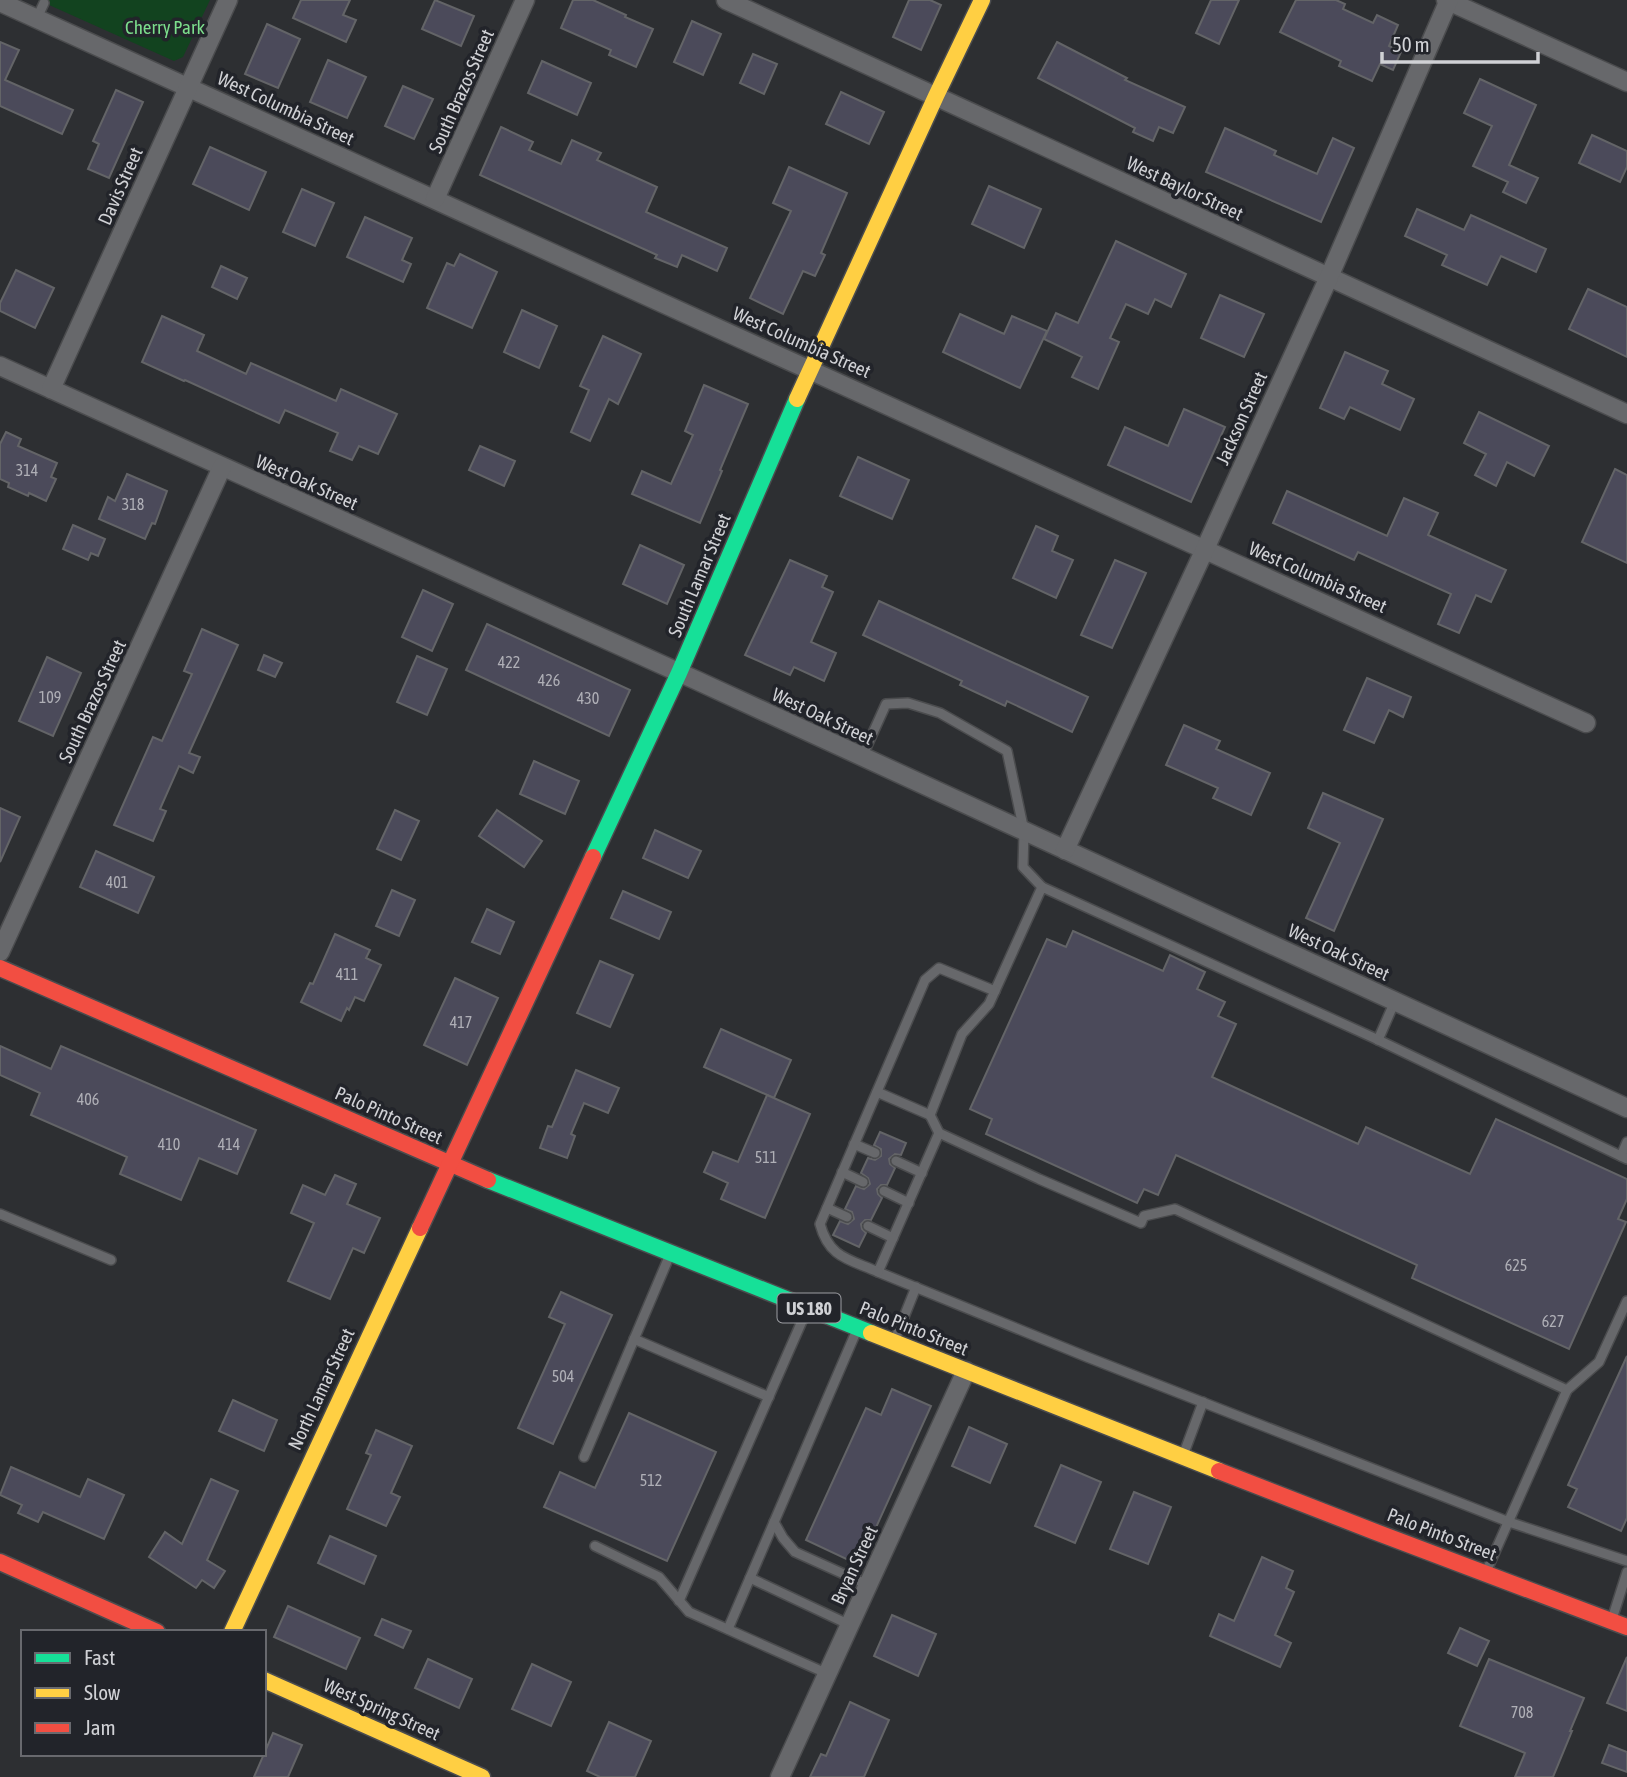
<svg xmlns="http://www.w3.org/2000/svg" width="1627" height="1777" viewBox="0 0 1627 1777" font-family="'Asap Condensed',sans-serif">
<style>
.green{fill:#12431f}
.building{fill:#4b4a5a;stroke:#636467;stroke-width:2}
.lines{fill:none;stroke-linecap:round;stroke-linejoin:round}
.lane-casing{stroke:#4b4c4e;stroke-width:12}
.street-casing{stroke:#4b4c4e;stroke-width:21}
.fast-casing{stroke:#4b4c4e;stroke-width:19}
.slow-casing{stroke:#4b4c4e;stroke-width:19}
.jam-casing{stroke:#4b4c4e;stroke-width:19}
.lane{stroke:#67686b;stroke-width:9}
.street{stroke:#67686b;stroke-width:18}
.fast{stroke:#16e098;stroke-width:16}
.slow{stroke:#ffcf43;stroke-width:16}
.jam{stroke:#f24e42;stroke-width:16}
.labels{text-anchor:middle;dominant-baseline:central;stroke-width:7;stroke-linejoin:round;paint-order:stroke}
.number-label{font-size:16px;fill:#afafb6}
.shield{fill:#22242a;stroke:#9c9da2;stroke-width:2}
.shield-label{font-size:18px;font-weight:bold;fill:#d0d1d5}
.park-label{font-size:19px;fill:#7cde8c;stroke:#22242a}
.street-label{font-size:19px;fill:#d0d1d5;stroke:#22242a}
</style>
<rect width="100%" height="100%" fill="#2d2f32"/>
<polygon class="green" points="38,0 210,0 183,57 174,61"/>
<g class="building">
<polygon points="301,0 350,0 343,15 356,20 346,42 293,18"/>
<polygon points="435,0 474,16 461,46 422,29"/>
<polygon points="573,0 593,0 626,15 625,17 653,29 636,67 609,55 611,50 561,28"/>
<polygon points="909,0 930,0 941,5 921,50 893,37"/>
<polygon points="1211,0 1239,0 1219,44 1196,33"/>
<polygon points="1296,0 1336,0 1345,4 1343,9 1373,23 1377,15 1398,25 1389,46 1401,52 1393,70 1380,64 1372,81 1339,66 1341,61 1280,32"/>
<polygon points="692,21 721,34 703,75 674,62"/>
<polygon points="267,24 300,39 278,88 245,74"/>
<polygon points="0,42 19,50 5,80 73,110 62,134 0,106"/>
<polygon points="1057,42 1127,78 1125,80 1185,107 1173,133 1159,127 1153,141 1133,132 1135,128 1038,78"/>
<polygon points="753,54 777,64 764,94 740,83"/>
<polygon points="328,60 366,77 347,118 310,102"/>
<polygon points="542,61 591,83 577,115 528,93"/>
<polygon points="1480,79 1536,105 1509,165 1538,178 1526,203 1503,192 1508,182 1473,166 1492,126 1464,113"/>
<polygon points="403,86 433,99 414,139 385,126"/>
<polygon points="116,90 143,102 109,178 88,169 99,144 93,141"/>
<polygon points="841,92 884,112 869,144 826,124"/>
<polygon points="501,127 533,142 529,150 561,164 572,140 601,153 597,160 657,187 646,212 727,248 717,271 682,255 677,267 655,258 657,255 480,175"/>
<polygon points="1225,128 1276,151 1274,155 1317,174 1333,138 1354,148 1321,222 1206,172"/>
<polygon points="1592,135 1627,151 1627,167 1620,182 1579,163"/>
<polygon points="210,147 266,172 249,210 193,184"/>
<polygon points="789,167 847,193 821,253 825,255 815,276 803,271 783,314 750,298 791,211 773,203"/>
<polygon points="989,186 1041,209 1024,248 972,224"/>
<polygon points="302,189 334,203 315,246 283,232"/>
<polygon points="1417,209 1464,230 1471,215 1546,249 1536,272 1501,256 1487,285 1442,265 1447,255 1405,236"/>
<polygon points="365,217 412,238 402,260 411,264 403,282 347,257"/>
<polygon points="1116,241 1186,274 1171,307 1155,299 1148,314 1126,304 1110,338 1119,342 1098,389 1072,377 1082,357 1044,339 1056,313 1078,323"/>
<polygon points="460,254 497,272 472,328 427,308 447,263 454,266"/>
<polygon points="221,266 247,278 237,299 212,287"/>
<polygon points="16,270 54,288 35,328 0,311 0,303"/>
<polygon points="1588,289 1627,307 1627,357 1569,329"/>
<polygon points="1220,295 1264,314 1244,357 1201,338"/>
<polygon points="522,310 557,326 539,368 504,352"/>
<polygon points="960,314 1004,334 1012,316 1047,331 1020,388 943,352"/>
<polygon points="162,316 204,335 197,351 246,374 251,363 336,401 341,389 397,414 378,454 359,446 352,460 330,451 338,433 285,410 279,423 185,380 184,381 142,362"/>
<polygon points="603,336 641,354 618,404 609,399 590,441 571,432 589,390 580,386"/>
<polygon points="1345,352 1388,371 1382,384 1414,399 1400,430 1350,407 1344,419 1320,408"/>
<polygon points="704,385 748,404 720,470 722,471 700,523 632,494 642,471 671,484 693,435 685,431"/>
<polygon points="1184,409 1225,427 1191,502 1108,465 1125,427 1168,446"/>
<polygon points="1479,412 1549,446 1534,476 1507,462 1496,486 1475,475 1486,454 1464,443"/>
<polygon points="6,432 21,439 18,446 57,463 51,477 56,479 46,501 29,493 28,496 8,487 9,483 0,479 0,444"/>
<polygon points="480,446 515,461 504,486 469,470"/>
<polygon points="858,457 909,480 892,519 840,496"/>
<polygon points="1615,469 1627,475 1627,563 1582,542"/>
<polygon points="127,474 167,491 155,524 152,523 145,539 99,519 108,497 115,501"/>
<polygon points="1287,491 1387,536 1404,498 1438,513 1428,535 1506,570 1491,602 1476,595 1459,633 1438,624 1451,594 1358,552 1354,560 1273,523"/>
<polygon points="73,525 105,539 98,556 91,553 88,560 63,549"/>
<polygon points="1036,526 1058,536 1052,551 1073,560 1056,598 1013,578"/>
<polygon points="640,545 684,565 667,604 623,584"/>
<polygon points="790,560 827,576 822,587 833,592 811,642 836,653 824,681 794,667 790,675 745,655"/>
<polygon points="1115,560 1146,573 1112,648 1081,635"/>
<polygon points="423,590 453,604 432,651 402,637"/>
<polygon points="879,601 1088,697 1072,732 1007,701 1005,706 960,685 962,681 863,635"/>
<polygon points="487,624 630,690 609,736 466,670"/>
<polygon points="202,629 238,645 189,753 200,757 193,773 179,766 160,809 166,811 153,841 114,825 153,737 162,741 192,674 184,671"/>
<polygon points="264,655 282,663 275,677 258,670"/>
<polygon points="417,656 447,669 427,715 397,702"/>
<polygon points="47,657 81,673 53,736 19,721"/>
<polygon points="1367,678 1411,697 1403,717 1389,710 1374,743 1344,730"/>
<polygon points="1184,725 1220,741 1216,749 1270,773 1251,815 1213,798 1218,788 1166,765"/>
<polygon points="534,761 579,781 565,814 520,794"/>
<polygon points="1323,793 1383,819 1334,931 1306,918 1340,843 1308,828"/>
<polygon points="0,808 20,817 0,862"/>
<polygon points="395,810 419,821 401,860 377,849"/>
<polygon points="497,810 542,841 524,867 479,836"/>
<polygon points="655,830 701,851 688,878 643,858"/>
<polygon points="96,851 154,877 138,913 80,887"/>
<polygon points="392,890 415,900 399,936 376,926"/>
<polygon points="623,891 671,912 659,939 611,918"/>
<polygon points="487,909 514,922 500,954 472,942"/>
<polygon points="1073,931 1163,971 1170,955 1205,972 1197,989 1225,1002 1218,1016 1236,1024 1212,1077 1358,1144 1366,1127 1470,1174 1496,1119 1627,1179 1627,1199 1618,1219 1626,1222 1569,1349 1412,1278 1417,1265 1176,1155 1158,1195 1144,1189 1137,1203 986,1134 992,1119 970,1109 1047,939 1066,947"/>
<polygon points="335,934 370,950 366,958 381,965 364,1001 355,997 349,1010 347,1008 341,1021 301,1002 310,983 313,984"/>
<polygon points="600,961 633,975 610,1027 577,1013"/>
<polygon points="455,978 498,998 467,1065 424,1045"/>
<polygon points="721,1029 791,1060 774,1098 704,1067"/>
<polygon points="0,1046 51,1069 61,1046 256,1130 237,1174 199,1158 181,1200 120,1174 127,1157 31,1115 40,1093 0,1075"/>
<polygon points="576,1070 619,1088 608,1113 584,1103 571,1134 575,1136 567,1158 540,1148 548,1126 552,1127"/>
<polygon points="767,1095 810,1114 765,1218 721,1199 728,1183 704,1172 713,1152 738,1162"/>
<polygon points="880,1132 906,1143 901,1155 895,1154 889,1159 890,1164 895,1168 887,1185 881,1185 877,1189 878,1194 882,1198 871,1220 865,1220 861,1224 862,1229 866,1233 859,1247 833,1235 840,1221 848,1224 854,1219 852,1212 845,1209 856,1186 864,1189 870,1184 868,1178 861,1173 868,1158 875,1160 881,1156 881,1149 874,1145"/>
<polygon points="335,1175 356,1184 347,1204 380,1218 364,1253 353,1248 330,1299 288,1281 314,1223 291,1213 303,1185 325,1195"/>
<polygon points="561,1292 612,1315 553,1444 518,1428 565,1324 549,1317"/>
<polygon points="1627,1356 1627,1518 1621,1531 1568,1507 1577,1489 1568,1485"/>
<polygon points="892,1389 931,1406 859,1565 806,1540 866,1408 881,1415"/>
<polygon points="233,1400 277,1420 264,1451 219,1431"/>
<polygon points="629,1413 716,1452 667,1561 544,1507 560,1472 595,1488"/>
<polygon points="969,1427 1007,1444 990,1483 952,1466"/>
<polygon points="376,1430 412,1446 391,1493 400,1497 386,1526 347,1509 371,1455 366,1453"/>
<polygon points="1061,1465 1101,1482 1075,1543 1035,1526"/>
<polygon points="11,1467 80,1497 88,1479 124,1495 104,1539 43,1512 38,1522 18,1513 22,1505 0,1495"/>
<polygon points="211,1479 238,1491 207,1560 225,1571 214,1588 202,1580 196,1588 149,1557 165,1532 182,1544"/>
<polygon points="1134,1492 1171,1507 1148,1564 1110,1549"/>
<polygon points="330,1536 376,1556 364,1584 318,1563"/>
<polygon points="1262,1557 1293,1571 1286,1588 1294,1592 1275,1635 1291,1643 1280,1667 1210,1636 1219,1614 1234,1621"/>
<polygon points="288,1606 360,1638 346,1669 274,1637"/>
<polygon points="892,1615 936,1634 918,1676 874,1656"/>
<polygon points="382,1619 411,1631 403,1648 375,1635"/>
<polygon points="1460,1628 1489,1641 1477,1666 1448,1653"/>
<polygon points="1627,1657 1627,1711 1607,1703"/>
<polygon points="428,1659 472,1679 459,1708 415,1688"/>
<polygon points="1489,1659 1584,1698 1570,1731 1572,1731 1553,1777 1515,1777 1525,1753 1460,1726"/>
<polygon points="532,1664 571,1682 551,1726 512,1709"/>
<polygon points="850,1702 889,1720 864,1777 810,1777 821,1754 826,1756"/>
<polygon points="609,1722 651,1741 635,1777 600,1777 587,1771"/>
<polygon points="273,1733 302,1745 288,1777 254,1777"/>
<polygon points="1609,1745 1627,1752 1627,1772 1602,1763"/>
</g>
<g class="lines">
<g class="lane-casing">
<g id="lane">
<polyline points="37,18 44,3"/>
<polyline points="862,757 886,704 908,703 940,713 1007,751 1024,831 1023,867 1042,887"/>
<polyline points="1378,1040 1395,1001"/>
<polyline points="877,1092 930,1115"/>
<polyline points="939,1133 1039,1179 1141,1223 1144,1216 1175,1209 1567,1390"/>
<polyline points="854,1144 875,1153"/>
<polyline points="1621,1156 1627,1142"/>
<polyline points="1627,1159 1372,1037 1042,887 989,1004 962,1034 930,1115 939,1133 878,1272 1087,1357 1509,1522 1627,1561"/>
<polyline points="896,1161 922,1173"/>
<polyline points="842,1172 863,1182"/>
<polyline points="884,1191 909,1203"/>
<polyline points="827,1208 847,1217"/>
<polyline points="0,1214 111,1260"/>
<polyline points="868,1226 893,1238"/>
<path d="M 878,1272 C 849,1259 829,1258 820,1224 L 925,980 L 939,968 L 995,991"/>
<polyline points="896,1337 916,1287"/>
<polyline points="634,1339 769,1397"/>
<polyline points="1184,1453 1203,1402"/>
<polyline points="584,1457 669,1257"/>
<polyline points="774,1522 783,1538 795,1552 868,1585"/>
<polyline points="595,1546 659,1577 689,1612 828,1674"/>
<polyline points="1486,1572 1567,1390 1599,1362 1627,1301"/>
<polyline points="750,1578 850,1625"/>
<polyline points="679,1601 806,1312"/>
<polyline points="1613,1616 1627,1572"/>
<polyline points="728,1629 856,1332"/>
</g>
</g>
<g class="street-casing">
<g id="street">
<polyline points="726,0 1627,414"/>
<polyline points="1446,0 1627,82"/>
<polyline points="0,2 1586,723"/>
<polyline points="435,199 525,0"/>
<polyline points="0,366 698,681 1627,1108"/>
<polyline points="51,389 228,0"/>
<polyline points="1065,850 1205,549 1329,277 1449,0"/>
<polyline points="0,952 222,467"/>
<polyline points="780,1777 966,1371"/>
</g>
</g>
<g class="fast-casing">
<g id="fast">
<polyline points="593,857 679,673 797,399"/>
<polyline points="488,1180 871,1333"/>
</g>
</g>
<g class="slow-casing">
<g id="slow">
<polyline points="797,399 936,96 982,0"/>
<polyline points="871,1333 1219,1471"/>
<polyline points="232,1632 420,1228"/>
<polyline points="264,1680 482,1777"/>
</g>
</g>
<g class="jam-casing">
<g id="jam">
<polyline points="0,968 488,1180"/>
<polyline points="420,1228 593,857"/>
<polyline points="1219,1471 1373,1531 1627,1627"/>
<polyline points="0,1562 157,1632"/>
</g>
</g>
<use href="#lane" class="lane"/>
<use href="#street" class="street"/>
<use href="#fast" class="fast"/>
<use href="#slow" class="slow"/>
<use href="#jam" class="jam"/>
</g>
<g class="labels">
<g class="number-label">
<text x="27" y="470">314</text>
<text x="133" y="504">318</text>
<text x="509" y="662">422</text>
<text x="549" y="680">426</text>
<text x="50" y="697">109</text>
<text x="588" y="698">430</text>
<text x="117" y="882">401</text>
<text x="347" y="974">411</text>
<text x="461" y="1022">417</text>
<text x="88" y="1099">406</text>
<text x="169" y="1144">410</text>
<text x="229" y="1144">414</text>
<text x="766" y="1157">511</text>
<text x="1516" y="1265">625</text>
<text x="1553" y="1321">627</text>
<text x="563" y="1376">504</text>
<text x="651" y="1480">512</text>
<text x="1522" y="1712">708</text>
</g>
<rect class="shield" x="777.5" y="1293.5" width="63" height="29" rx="5"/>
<g class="shield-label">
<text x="809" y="1308">US 180</text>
</g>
<g class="park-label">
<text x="165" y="27">Cherry Park</text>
</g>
<g class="street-label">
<text transform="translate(461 91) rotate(-66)">South Brazos Street</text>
<text transform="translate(286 108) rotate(25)">West Columbia Street</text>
<text transform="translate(120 186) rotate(-66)">Davis Street</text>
<text transform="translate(1185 188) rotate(25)">West Baylor Street</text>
<text transform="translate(802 342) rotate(24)">West Columbia Street</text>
<text transform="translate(1241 418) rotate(-66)">Jackson Street</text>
<text transform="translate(307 482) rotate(24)">West Oak Street</text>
<text transform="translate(699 575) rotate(-67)">South Lamar Street</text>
<text transform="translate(1318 577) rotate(24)">West Columbia Street</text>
<text transform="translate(92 701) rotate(-65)">South Brazos Street</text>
<text transform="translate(823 716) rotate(25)">West Oak Street</text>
<text transform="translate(1339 952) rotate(25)">West Oak Street</text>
<text transform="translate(389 1115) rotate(24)">Palo Pinto Street</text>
<text transform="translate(914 1328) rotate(22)">Palo Pinto Street</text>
<text transform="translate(321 1389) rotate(-65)">North Lamar Street</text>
<text transform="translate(1442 1534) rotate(21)">Palo Pinto Street</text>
<text transform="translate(854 1565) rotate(-65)">Bryan Street</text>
<text transform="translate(382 1709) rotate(24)">West Spring Street</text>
</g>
</g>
<rect x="21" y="1630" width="245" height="126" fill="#22242a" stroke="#68696e" stroke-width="2"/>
<rect x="35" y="1653" width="35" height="10" fill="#16e098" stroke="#68696e" stroke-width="2"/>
<text x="84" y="1665" font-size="21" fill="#d0d1d5">Fast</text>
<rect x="35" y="1688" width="35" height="10" fill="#ffcf43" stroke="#68696e" stroke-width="2"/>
<text x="84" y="1700" font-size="21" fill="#d0d1d5">Slow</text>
<rect x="35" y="1723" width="35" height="10" fill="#f24e42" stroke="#68696e" stroke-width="2"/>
<text x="84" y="1735" font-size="21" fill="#d0d1d5">Jam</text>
<path d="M1382 52v10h156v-10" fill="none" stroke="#d0d1d5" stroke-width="3.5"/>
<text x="1392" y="52" font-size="21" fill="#d0d1d5" stroke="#22242a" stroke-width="5" paint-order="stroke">50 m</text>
</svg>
